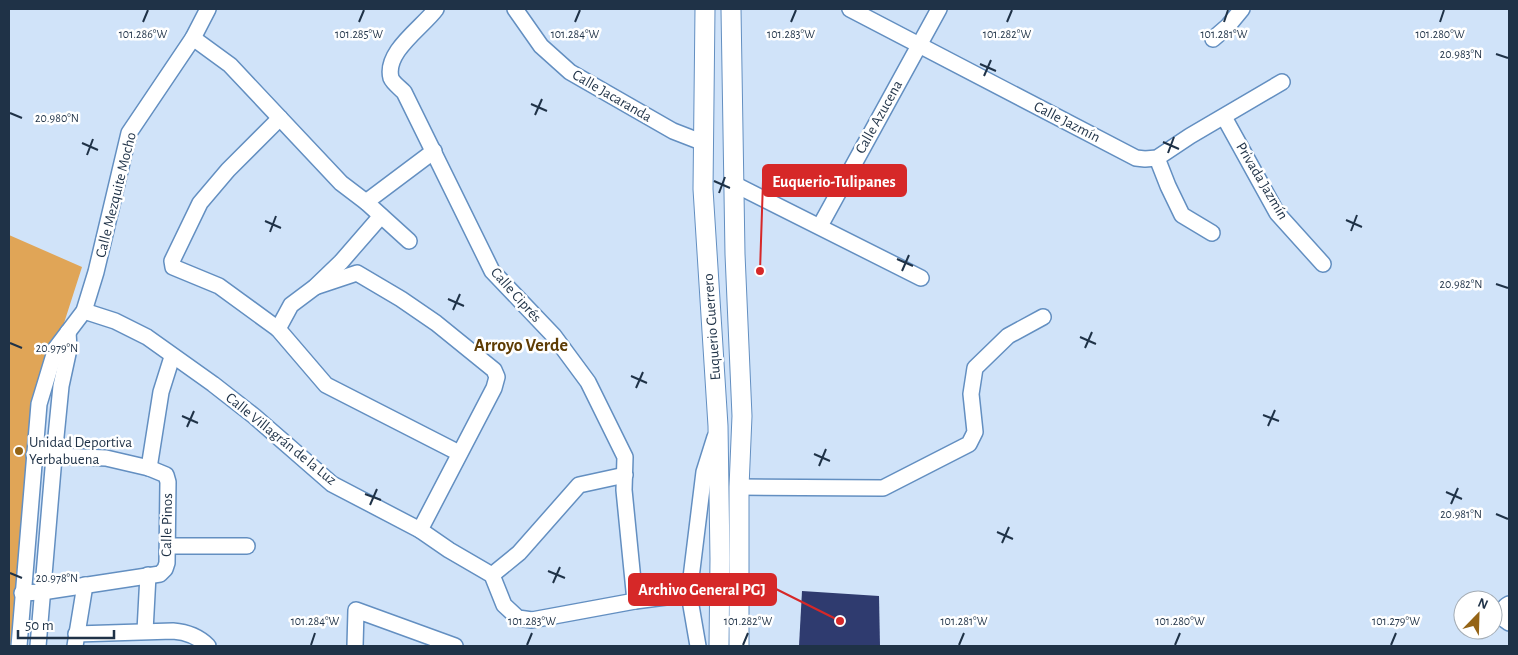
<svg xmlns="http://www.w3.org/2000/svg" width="1518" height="655" viewBox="0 0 1518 655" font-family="'Alegreya Sans',sans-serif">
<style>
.green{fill:#e0a557}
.building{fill:#2f3b6f}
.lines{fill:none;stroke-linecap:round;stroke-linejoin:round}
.minor-casing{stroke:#638fc1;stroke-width:18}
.major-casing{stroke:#638fc1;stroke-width:21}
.minor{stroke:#fff;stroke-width:15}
.major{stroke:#fff;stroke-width:19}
.ticks{fill:none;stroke:#1f3247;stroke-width:2}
.poi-dot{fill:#956416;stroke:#fff;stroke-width:2}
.labels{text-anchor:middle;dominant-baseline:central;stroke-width:5;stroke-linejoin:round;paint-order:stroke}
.street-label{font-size:15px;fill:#1f3247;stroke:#fff}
.poi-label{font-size:15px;fill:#1f3247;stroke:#fff;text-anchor:start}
.quarter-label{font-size:18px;font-weight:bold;fill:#5e3c04;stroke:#fff}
.ticks-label{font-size:12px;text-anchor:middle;fill:#1f3247;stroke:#fff;stroke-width:5;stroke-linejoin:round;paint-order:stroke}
.leader{fill:none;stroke:#d62828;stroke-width:2}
.callout-dot{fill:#d62828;stroke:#fff;stroke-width:2}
.callout{fill:#d62828;stroke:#d62828;stroke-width:2}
.callout-label{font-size:16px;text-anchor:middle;font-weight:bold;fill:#fff}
</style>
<rect width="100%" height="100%" fill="#d0e3f9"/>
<polygon class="green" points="9,235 82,267 48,373 27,485 14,614 14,646 9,646"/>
<polygon class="building" points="802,591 879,596 880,646 799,646"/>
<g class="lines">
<g class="minor-casing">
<g id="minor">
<path d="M 436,9 C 423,27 384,52 391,78 C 393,83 400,88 404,92 L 492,271 L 554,336 L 588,382 L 625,457 L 624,490 L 635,601"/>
<polyline points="515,9 541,46 570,72 673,131 704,143"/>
<polyline points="850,9 1136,158 1145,159 1157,158 1190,136 1282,82"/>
<polyline points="193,38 230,65 341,183 366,202 409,241"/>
<polyline points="1213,39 1228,26 1242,9"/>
<polyline points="1224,117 1277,213 1323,264"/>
<polyline points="280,118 228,170 200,203 172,261 173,267 219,286 278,329 326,385 459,453"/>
<polyline points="1157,158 1168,186 1182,215 1212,233"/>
<polyline points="734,184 921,278"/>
<polyline points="366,202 434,151"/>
<polyline points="820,226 939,9"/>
<polyline points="315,287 357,273 401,299 436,323 494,370 497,377 494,388 420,530"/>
<polyline points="84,311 115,321 147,337 213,384 254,416 332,484 420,530 449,550 492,575 504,605 518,618 532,620 635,601 689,594"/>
<polyline points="278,329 291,305 315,287 341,262 381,216"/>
<polyline points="149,468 161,392 172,357"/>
<polyline points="739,487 883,488 969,444 975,432 971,394 975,368 1008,336 1043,317"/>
<polyline points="168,546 247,546"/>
<polyline points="492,575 519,553 579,485 625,475"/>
<polyline points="22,593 42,592 160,574 165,569 167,563 168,482 166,475 149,468 106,458 34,455"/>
<path d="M 1509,604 C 1503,607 1502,611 1502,618 L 1509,623"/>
<polyline points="145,631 148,575"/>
<path d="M 76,634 L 173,631 C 186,632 199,637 208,646"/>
<polyline points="19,646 39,404 56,348 84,311 96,272 129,133 193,38 208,9"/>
<polyline points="38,646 54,457 61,386 69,349 68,332"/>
<polyline points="75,646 85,585"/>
<polyline points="355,646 356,610 455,646"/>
<polyline points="698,646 689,594 704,472 715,437"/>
</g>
</g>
<g class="major-casing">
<g id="major">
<polyline points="705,9 703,189 718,426 720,559 719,646"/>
<polyline points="731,9 735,254 742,416 739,487 739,646"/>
</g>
</g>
<use href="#minor" class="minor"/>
<use href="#major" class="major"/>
</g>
<path class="ticks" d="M 143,22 L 148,10M 359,22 L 364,10M 575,22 L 580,10M 791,22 L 796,10M 1007,22 L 1012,10M 1224,22 L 1228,10M 1440,22 L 1444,10M 1496,54 L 1508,58M 980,64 L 996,71M 984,76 L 991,60M 531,104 L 547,111M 10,113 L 22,118M 535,115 L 542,99M 1163,142 L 1179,149M 82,143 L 98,150M 1168,153 L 1174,137M 87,155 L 93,139M 714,181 L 730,188M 719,193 L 725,177M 1346,220 L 1362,227M 265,221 L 281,228M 1351,231 L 1357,215M 270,232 L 276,216M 897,259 L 913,266M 902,271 L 909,255M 1496,284 L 1508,288M 448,299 L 464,306M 453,310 L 460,294M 1080,337 L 1096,344M 10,343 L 22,348M 1085,348 L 1092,332M 631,376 L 647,383M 636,388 L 643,372M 1263,415 L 1279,421M 182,416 L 198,423M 1268,426 L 1275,410M 187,427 L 194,411M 814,454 L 830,461M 819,466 L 826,449M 1446,492 L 1462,499M 365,494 L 381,500M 1451,504 L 1458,488M 370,505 L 377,489M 1496,514 L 1508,519M 997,532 L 1013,539M 1002,543 L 1009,527M 548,571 L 565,578M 10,573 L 22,578M 553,583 L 560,567M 311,645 L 315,633M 527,645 L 532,633M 743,645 L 748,633M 959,645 L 964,633M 1175,645 L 1180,633M 1391,645 L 1396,633"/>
<circle class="poi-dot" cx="19" cy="451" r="5"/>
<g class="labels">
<g class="street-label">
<text transform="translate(612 96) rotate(30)">Calle Jacaranda</text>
<text transform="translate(879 117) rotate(-61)">Calle Azucena</text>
<text transform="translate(1067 122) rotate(27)">Calle Jazmín</text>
<text transform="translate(1262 181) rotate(59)">Privada Jazmín</text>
<text transform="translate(116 195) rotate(-76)">Calle Mezquite Mocho</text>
<text transform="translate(516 295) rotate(48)">Calle Ciprés</text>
<text transform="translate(712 327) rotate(-94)">Euquerio Guerrero</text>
<text transform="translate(281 439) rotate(39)">Calle Villagrán de la Luz</text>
<text transform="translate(167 525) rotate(-89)">Calle Pinos</text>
</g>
<g class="poi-label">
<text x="29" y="442">Unidad Deportiva<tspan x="29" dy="17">Yerbabuena</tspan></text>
</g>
<g class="quarter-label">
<text x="521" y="346">Arroyo Verde</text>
</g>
</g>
<g class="ticks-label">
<text x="143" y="38">101.286°W</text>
<text x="359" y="38">101.285°W</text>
<text x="575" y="38">101.284°W</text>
<text x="791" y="38">101.283°W</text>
<text x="1007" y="38">101.282°W</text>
<text x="1224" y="38">101.281°W</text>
<text x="1440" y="38">101.280°W</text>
<text x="1461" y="58">20.983°N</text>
<text x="57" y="122">20.980°N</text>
<text x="1461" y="288">20.982°N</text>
<text x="57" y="352">20.979°N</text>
<text x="1461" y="518">20.981°N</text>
<text x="57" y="582">20.978°N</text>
<text x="315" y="625">101.284°W</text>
<text x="532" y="625">101.283°W</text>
<text x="748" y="625">101.282°W</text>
<text x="964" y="625">101.281°W</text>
<text x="1180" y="625">101.280°W</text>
<text x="1396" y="625">101.279°W</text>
</g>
<path class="leader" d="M760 271L763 181M840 621L776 589"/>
<g class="callout-dot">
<circle cx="760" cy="271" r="5"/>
<circle cx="840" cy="621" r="5"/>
</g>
<g class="callout">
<rect x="763" y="165" width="143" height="31" rx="5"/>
<rect x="629" y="574" width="147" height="31" rx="5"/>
</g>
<g class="callout-label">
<text x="834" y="187">Euquerio-Tulipanes</text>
<text x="702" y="595">Archivo General PGJ</text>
</g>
<rect width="1518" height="655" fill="none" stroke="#1f3247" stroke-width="20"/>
<g transform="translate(1478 615) rotate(23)"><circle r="24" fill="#ffffff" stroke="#a5adb5"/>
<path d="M0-4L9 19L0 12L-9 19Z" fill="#956416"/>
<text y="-8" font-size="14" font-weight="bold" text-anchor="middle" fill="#1f3247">N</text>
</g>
<path d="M18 630v8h96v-8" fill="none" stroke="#1f3247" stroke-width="2.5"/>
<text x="25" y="630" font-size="15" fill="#1f3247" stroke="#ffffff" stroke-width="4" paint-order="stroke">50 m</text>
</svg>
